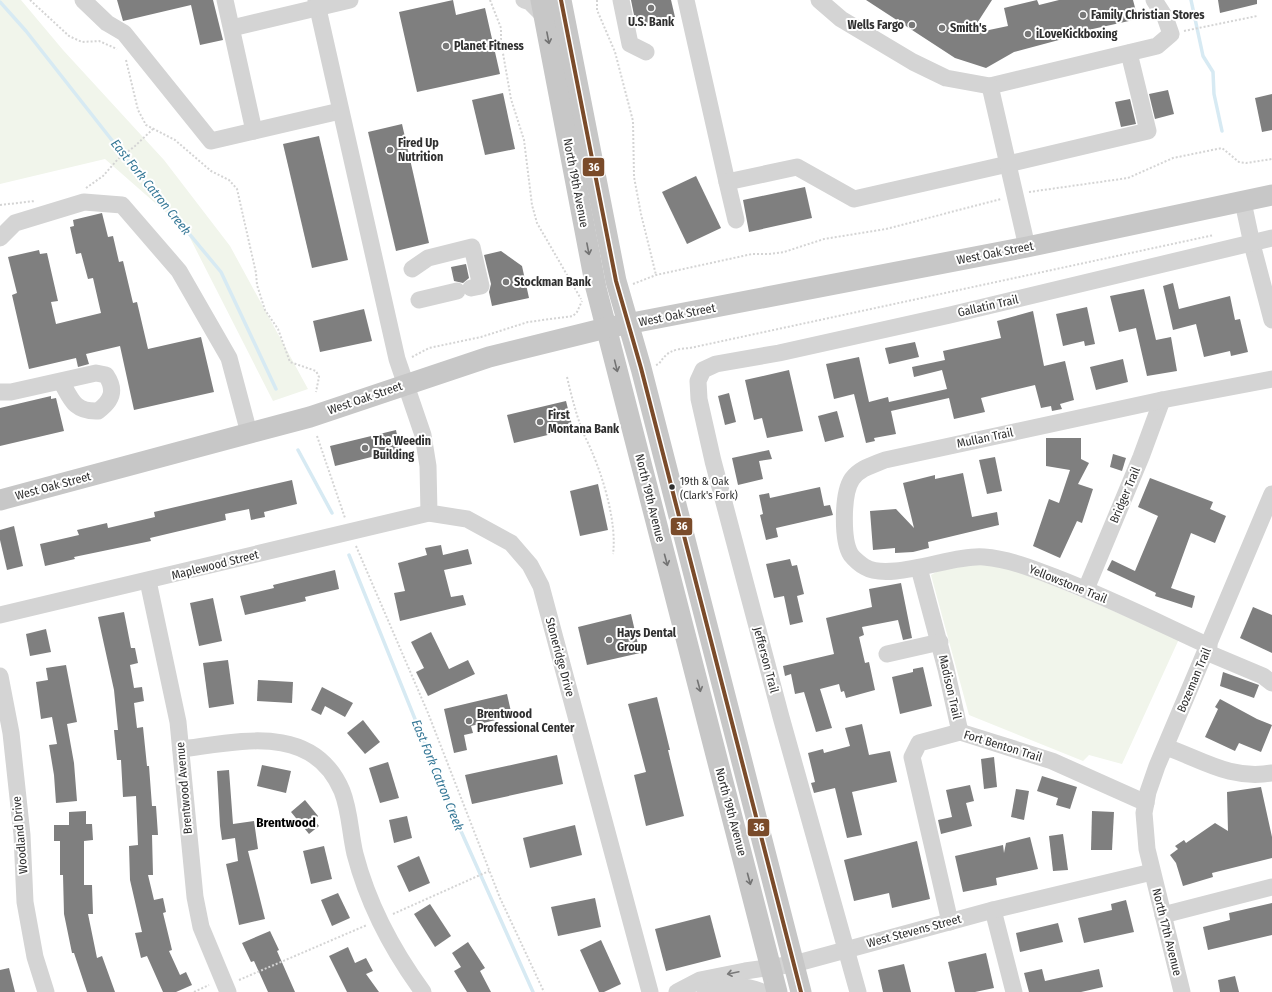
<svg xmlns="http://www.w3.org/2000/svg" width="1272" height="992" viewBox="0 0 1272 992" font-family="'Fira Sans Condensed',sans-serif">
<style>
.green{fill:#f1f5eb}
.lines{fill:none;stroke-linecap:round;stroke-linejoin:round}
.stream{stroke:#d7eaf3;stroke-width:3.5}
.building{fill:#7f7f7f}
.path{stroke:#d4d4d4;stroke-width:2;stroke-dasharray:2 2;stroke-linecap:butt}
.minor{stroke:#d4d4d4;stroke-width:17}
.major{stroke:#c7c7c7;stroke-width:21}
.bus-1-casing{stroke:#fff;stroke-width:7}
.bus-1{stroke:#7a4b2a;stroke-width:4}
.oneway{stroke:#737373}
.oneway2{stroke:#797979}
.poi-dot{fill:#787878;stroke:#fff;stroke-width:1.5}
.bus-dot{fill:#2f2f2f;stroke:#fff;stroke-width:1.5}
.labels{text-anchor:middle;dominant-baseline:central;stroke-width:4;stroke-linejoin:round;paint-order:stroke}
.bus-label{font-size:11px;fill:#2f2f2f;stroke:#fff;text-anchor:start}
.poi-label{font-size:12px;font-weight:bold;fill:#2f2f2f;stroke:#fff;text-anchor:start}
.street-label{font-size:12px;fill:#2f2f2f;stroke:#fff}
.water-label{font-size:13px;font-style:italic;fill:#367897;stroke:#fff}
.neighbourhood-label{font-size:13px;font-weight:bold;fill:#000;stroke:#fff}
.line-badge{stroke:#fff;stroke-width:1.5}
.badge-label{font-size:11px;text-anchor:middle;font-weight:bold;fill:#fff}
</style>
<rect width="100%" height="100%" fill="#fff"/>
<g class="green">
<polygon points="0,0 21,0 63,50 164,160 230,246 308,389 273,401 186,230 105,159 0,184"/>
<polygon points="1003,564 1179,639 1122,764 1089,755 1083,761 969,715 931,575 949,565"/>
</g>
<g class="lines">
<g class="stream">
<polyline points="1191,0 1203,56 1213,72 1214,94 1222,131"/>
<polyline points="0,2 26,31 122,153 221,272 276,389"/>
<polyline points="298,450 332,513"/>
<polyline points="349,555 452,811 533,992"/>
</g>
</g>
<g class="building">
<polygon points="117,0 213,0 223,40 200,45 191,5 123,21"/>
<polygon points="453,0 456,15 485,8 500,74 417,92 399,12"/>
<polygon points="631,0 671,0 675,17 636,25"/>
<polygon points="866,0 992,0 970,34 1008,26 1004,8 1037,0 1039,5 1059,0 1133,0 1138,19 1070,34 1070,37 1014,52 986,68 955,58"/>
<polygon points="1218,0 1257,0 1257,4 1220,13"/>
<polygon points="1168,90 1174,114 1155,119 1149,94"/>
<polygon points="503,93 515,149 485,155 472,100"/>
<polygon points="1272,94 1272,130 1262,132 1255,98"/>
<polygon points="1130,99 1136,124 1121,127 1115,102"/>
<polygon points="402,124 429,243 396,251 368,132"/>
<polygon points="319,136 348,260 312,268 283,144"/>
<polygon points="696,176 721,228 687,244 662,192"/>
<polygon points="805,187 812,218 749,232 743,200"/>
<polygon points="102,213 108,237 113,236 119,262 123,261 133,303 137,302 148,349 201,337 214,392 134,410 120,346 86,354 89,364 78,367 76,358 29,369 12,295 17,293 8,257 39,250 40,254 47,253 58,301 51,302 56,324 101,313 93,278 88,279 81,253 76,254 70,227 74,226 73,220"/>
<polygon points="501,251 522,266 529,298 492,306 489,292 491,284 484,255"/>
<polygon points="466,264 469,278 463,283 454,281 451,267"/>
<polygon points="1173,283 1179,309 1230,296 1235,320 1240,319 1248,352 1231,356 1230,351 1204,357 1196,324 1173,330 1163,286"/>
<polygon points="1144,289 1156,340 1171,337 1177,371 1147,376 1136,328 1119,332 1110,296"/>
<polygon points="1087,307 1095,344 1085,346 1084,341 1063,346 1056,314"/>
<polygon points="364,309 372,341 320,352 313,321"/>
<polygon points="1033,311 1044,366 1065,361 1074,400 1060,404 1062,409 1052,411 1051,406 1041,408 1035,385 981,398 985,412 954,419 949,398 891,411 896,434 874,438 875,441 866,443 854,394 834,399 826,364 859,357 869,402 888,397 889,402 947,389 942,370 914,377 912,367 945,360 943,351 1001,338 997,321"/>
<polygon points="915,342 919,357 889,364 885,348"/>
<polygon points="1123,359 1128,382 1096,390 1090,367"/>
<polygon points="789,370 803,431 767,438 762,418 754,420 745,380"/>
<polygon points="729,393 736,422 725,425 718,396"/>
<polygon points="51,396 51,399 56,398 64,431 0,446 0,408"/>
<polygon points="566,401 573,429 514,443 507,415"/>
<polygon points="837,411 844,437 825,442 818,416"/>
<polygon points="396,430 400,450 335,466 330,446"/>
<polygon points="1046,438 1081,438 1081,459 1089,463 1078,484 1093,489 1082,523 1077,521 1060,558 1033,546 1049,499 1059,503 1070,470 1046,466"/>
<polygon points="769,450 772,459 759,461 763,479 738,485 732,458"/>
<polygon points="1113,454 1126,458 1122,471 1110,467"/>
<polygon points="995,457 1002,491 987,494 979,460"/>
<polygon points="963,473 972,517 997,512 999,525 928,542 929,548 913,552 895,553 895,548 873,550 870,511 896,509 914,528 903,483 935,475 935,479"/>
<polygon points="1150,478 1213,502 1210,509 1226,516 1215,543 1191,533 1171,588 1195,596 1192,608 1155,596 1156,593 1107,570 1112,560 1135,571 1158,516 1138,507"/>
<polygon points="292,480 297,504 264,512 265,517 251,520 249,509 225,514 226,520 150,538 151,541 74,557 75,559 45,566 40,544 79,535 77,530 107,523 108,528 155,517 154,512"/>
<polygon points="598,484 608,530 580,536 570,491"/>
<polygon points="820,487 824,506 830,505 833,515 776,528 778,537 766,540 760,515 763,514 759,495 769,493 770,498"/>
<polygon points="14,526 23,566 7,570 0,540 0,530"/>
<polygon points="441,545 443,555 468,549 472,564 444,570 451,597 463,595 466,605 400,621 394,593 405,591 398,563 427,555 425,548"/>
<polygon points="790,559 792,566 797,565 804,594 797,596 803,622 790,625 784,596 774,598 766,564"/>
<polygon points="335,570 339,589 305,597 306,601 245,615 240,596 274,588 273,585"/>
<polygon points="901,583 912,638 903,640 898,620 862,627 864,635 859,637 865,663 869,662 875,690 846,698 844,691 841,692 839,684 820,689 832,728 816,732 804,692 795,694 791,674 785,676 783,666 834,654 826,618 872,607 869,589"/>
<polygon points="213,598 222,641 199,646 190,603"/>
<polygon points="1253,607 1272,615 1272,653 1240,638"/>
<polygon points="124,612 131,648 135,648 138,663 130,665 134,688 142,687 144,701 134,703 137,728 143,727 147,766 149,766 152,806 156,806 158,835 152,835 153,875 148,875 154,900 163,898 166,912 163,913 172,950 169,951 180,975 186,972 192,985 176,992 163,992 147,956 141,958 135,933 142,932 130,880 129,846 138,845 136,796 123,797 121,760 117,760 114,730 118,730 114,690 98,617"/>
<polygon points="631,614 640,653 587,665 578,627"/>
<polygon points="46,629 51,652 30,656 26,634"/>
<polygon points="431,632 449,669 468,660 475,674 428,696 416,672 424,668 411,642"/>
<polygon points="228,660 234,704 209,708 203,663"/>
<polygon points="66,665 77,722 67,724 74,763 77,801 56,803 54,775 49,745 57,744 52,717 41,719 36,682 48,680 46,668"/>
<polygon points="923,667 932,706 900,714 892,677 913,672 913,669"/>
<polygon points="1223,672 1259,685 1254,698 1220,686"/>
<polygon points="258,680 293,682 292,703 257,701"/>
<polygon points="322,687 353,703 345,717 325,706 321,715 311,710"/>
<polygon points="507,694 512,716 471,726 473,733 464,735 467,750 454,753 444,709"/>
<polygon points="657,697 670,750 668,750 684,816 646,826 634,775 646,772 628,704"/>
<polygon points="1220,699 1257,719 1272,725 1261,752 1239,743 1235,751 1205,737 1218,709 1215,707"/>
<polygon points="363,720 380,742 365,754 347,733"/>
<polygon points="862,724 869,755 890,751 897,782 852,792 862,835 847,838 835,788 814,793 811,783 815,782 808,753 823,749 824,753 850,746 845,728"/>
<polygon points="557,755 563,784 472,804 465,775"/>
<polygon points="994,757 997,787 984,789 981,759"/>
<polygon points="388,762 399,798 380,803 369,768"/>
<polygon points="262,765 291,771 286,793 257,786"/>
<polygon points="229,770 233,824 254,821 258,849 248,851 265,919 239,925 226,864 238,861 235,838 222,840 220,826 217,771"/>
<polygon points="1042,776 1077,787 1070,809 1056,805 1058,798 1037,791"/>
<polygon points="970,785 974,801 966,803 972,826 941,834 938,820 952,817 946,790"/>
<polygon points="1261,787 1272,837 1272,858 1212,873 1213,877 1183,886 1176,863 1170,855 1178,849 1175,846 1184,840 1186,843 1215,823 1228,831 1227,792"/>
<polygon points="1016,789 1029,791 1024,820 1011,817"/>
<polygon points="305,800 318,816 314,820 319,826 309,834 291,812"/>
<polygon points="86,811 86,824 92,824 93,840 84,841 84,885 92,885 93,914 88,914 97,958 102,956 115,992 87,992 74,953 72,953 64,914 63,875 60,875 60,841 54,841 54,825 69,825 69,812"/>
<polygon points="1092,811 1114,812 1112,850 1091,850"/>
<polygon points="407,816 412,838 394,843 389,820"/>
<polygon points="575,825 582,855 530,868 523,838"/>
<polygon points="1063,834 1068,870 1053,871 1049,836"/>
<polygon points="1030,837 1038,869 996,878 997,885 963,892 955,856 1003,845 1004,853 1006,843"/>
<polygon points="917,841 930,899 892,908 889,893 854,901 844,860"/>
<polygon points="324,846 332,879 311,884 303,851"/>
<polygon points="419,856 430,883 409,892 397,866"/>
<polygon points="338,893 350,918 332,926 321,900"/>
<polygon points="595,898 601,927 558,936 551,907"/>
<polygon points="1126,900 1134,932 1084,943 1078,918 1112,910 1111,904"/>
<polygon points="1272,903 1272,935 1208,950 1203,927 1230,920 1229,913"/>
<polygon points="430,904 451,936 435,947 414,914"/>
<polygon points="710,915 721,957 666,971 655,929"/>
<polygon points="1058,923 1063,942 1020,952 1016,933"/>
<polygon points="270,931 279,950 277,951 295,992 268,992 254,961 251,962 242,943"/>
<polygon points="601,940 621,984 604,992 599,992 580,950"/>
<polygon points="468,942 485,968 480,971 491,992 467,992 454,971 461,967 452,953"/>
<polygon points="348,947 355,963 366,958 373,971 366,974 379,992 347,992 329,956"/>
<polygon points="986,953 994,988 975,992 955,992 948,962"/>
<polygon points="904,964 911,992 883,992 878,970"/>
<polygon points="9,968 15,992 0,992 0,970"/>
<polygon points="1042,969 1045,981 1099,969 1103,987 1081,992 1029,992 1024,973"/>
<polygon points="1235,976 1239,992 1220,992 1218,980"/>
</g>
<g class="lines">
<g class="path">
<polyline points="30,0 69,36 82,42 99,41 117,49"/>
<polyline points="490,0 501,28 501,42 511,99 524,140 532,205 537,223 581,299"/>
<polyline points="597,0 597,10 615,52 633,121 634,177 641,214 656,275"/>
<polyline points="1184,31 1257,16"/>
<polyline points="126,60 138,110 146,125 175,140 211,171 229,180 237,189 256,273 257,285 265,310 278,329 290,362 316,371 319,377 316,392"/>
<polyline points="86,188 103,176 118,159 135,146 153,129"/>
<polyline points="1029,192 1128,178 1173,158 1222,148 1239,162 1246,163 1272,159"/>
<polyline points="0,205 35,201"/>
<polyline points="633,284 656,275 752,254 769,254 784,252 824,239 886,229 1001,199"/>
<polyline points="412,357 429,348 481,337 528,322 573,316 577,312 582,301"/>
<path d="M 656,365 L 659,364 C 667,351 674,349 690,348 L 1214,235"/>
<path d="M 567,377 C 571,394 575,410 581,427 C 584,436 589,444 592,452 C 604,480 617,524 613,554"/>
<polyline points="317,436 345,518"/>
<polyline points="356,546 428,713 500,898 544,992"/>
<polyline points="393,914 489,871"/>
<polyline points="239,980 367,925"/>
<polyline points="194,992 209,985"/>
</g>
<g class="minor">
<polyline points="83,0 107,23 124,33 211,141 340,111"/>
<polyline points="225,0 254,131"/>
<polyline points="316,0 397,359 423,435 428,466 429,513 467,519 511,543 530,565 541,586 650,992"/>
<polyline points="524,0 530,2 544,16"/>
<polyline points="621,0 630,44 646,52"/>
<polyline points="686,0 727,182 797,167 854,199 1008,164 1148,131 1129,53"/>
<polyline points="819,0 841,19 913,62 946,78 990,86 1157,46 1171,34 1165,17 1154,0"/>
<polyline points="232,28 350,0"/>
<polyline points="990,86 1027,247"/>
<polyline points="727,182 736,220"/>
<polyline points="1243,202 1252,244 1272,320"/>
<polyline points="0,238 15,223 84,202 122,205 179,271 229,358 249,433"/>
<polyline points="412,269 428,258 472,247 481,286 471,288"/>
<polyline points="419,300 457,291"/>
<path d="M 0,392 L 11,392 L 96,373 L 106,375 C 116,390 112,401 98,411 C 74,412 71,399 61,381"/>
<polyline points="919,568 946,669 960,732"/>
<polyline points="148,581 178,722 195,897 201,927 228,992"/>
<polyline points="1086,589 1141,457 1162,400"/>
<polyline points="0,615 429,513"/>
<path d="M 1209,646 C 1159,623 1109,598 1057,578 C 1034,569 1009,559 984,557 C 954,554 890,582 865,567 C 861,565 854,559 851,555 C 842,541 842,494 852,479 C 860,468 873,465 885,460 L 1162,400 L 1272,379"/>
<polyline points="1206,652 1263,676 1272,683"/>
<polyline points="887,654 940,642"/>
<polyline points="0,676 11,733 22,835 25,902 35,957 46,992"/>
<path d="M 1166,747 C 1203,760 1230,780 1272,773"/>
<path d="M 181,749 C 238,742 313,722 342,791 C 350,811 350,833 355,854 C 368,904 393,951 423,992"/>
<polyline points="993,910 1014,992"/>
<polyline points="1163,915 1272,887"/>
<polyline points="950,922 912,757 919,743 960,732 1052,761 1146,803"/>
<polyline points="677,992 700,980 745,971 794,964 993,910 1152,872"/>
<path d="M 705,992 C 726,987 742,983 762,992"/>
<polyline points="858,992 781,717 713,461 699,399 698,381 703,370 716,364 779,353 950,315 1272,238"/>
<polyline points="1182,992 1147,849 1144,813 1148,792 1157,766 1272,494"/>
</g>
<g class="major">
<polyline points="541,0 596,288 777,992"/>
<polyline points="561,0 616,281 641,368 801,992"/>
<polyline points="0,500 310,417 489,357 606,328 1027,247 1272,195"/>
</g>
<g class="bus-1-casing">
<polyline id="bus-1" points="561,0 616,281 641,368 801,992"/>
</g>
<use href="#bus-1" class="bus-1"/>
</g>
<defs><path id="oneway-shaft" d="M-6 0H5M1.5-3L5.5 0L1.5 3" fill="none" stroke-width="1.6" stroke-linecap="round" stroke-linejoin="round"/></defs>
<g class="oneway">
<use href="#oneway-shaft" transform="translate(548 38) rotate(79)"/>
<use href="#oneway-shaft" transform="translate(588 249) rotate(79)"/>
<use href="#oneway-shaft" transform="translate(616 366) rotate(76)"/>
<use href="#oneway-shaft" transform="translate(666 560) rotate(75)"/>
<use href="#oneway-shaft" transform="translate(699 686) rotate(75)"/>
<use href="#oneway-shaft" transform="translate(749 879) rotate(75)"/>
</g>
<use class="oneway2" href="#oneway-shaft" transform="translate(733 973) rotate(168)"/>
<g class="poi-dot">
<circle cx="651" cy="8" r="4"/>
<circle cx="1083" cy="15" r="4"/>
<circle cx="912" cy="25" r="4"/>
<circle cx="942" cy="28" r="4"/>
<circle cx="1028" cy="34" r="4"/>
<circle cx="446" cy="46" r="4"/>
<circle cx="390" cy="150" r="4"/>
<circle cx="506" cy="282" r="4"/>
<circle cx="540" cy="422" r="4"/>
<circle cx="365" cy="448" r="4"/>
<circle cx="609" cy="640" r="4"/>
<circle cx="469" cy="721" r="4"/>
</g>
<circle class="bus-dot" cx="672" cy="487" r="3.5"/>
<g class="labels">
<g class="bus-label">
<text x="680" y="481">19th &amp; Oak<tspan x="680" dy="14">(Clark's Fork)</tspan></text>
</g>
<g class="poi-label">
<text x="1091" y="15">Family Christian Stores</text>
<text x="651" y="22" text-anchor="middle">U.S. Bank</text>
<text x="904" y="25" text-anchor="end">Wells Fargo</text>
<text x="950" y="28">Smith's</text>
<text x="1036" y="34">iLoveKickboxing</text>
<text x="454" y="46">Planet Fitness</text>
<text x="398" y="143">Fired Up<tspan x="398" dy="14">Nutrition</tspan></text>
<text x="514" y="282">Stockman Bank</text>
<text x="548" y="415">First<tspan x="548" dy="14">Montana Bank</tspan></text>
<text x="373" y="441">The Weedin<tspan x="373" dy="14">Building</tspan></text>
<text x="617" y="633">Hays Dental<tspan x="617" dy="14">Group</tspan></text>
<text x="477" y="714">Brentwood<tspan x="477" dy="14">Professional Center</tspan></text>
</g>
<g class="street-label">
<text transform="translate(576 183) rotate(79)">North 19th Avenue</text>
<text transform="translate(995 253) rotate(-11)">West Oak Street</text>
<text transform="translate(988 306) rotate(-13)">Gallatin Trail</text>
<text transform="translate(677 315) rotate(-11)">West Oak Street</text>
<text transform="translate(365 398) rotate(-19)">West Oak Street</text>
<text transform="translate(985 438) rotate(-12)">Mullan Trail</text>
<text transform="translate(53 486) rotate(-15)">West Oak Street</text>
<text transform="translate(1125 495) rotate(-67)">Bridger Trail</text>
<text transform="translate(650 498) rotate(76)">North 19th Avenue</text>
<text transform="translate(215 565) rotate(-14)">Maplewood Street</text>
<text transform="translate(1068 584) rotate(22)">Yellowstone Trail</text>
<text transform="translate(560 657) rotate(75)">Stoneridge Drive</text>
<text transform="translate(766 660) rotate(75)">Jefferson Trail</text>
<text transform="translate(1194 680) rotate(-67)">Bozeman Trail</text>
<text transform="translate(950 687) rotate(77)">Madison Trail</text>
<text transform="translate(1003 746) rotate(17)">Fort Benton Trail</text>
<text transform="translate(184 788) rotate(-95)">Brentwood Avenue</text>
<text transform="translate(731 812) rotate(75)">North 19th Avenue</text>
<text transform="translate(20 835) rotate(-95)">Woodland Drive</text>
<text transform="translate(914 931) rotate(-15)">West Stevens Street</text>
<text transform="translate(1167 932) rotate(76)">North 17th Avenue</text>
</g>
<g class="water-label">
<text transform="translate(151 187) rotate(51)">East Fork Catron Creek</text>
<text transform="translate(438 775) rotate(68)">East Fork Catron Creek</text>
</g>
<g class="neighbourhood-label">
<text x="286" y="822">Brentwood</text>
</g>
</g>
<g class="line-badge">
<rect x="582" y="157" width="23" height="20" rx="4" fill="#7a4b2a"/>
<rect x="670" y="517" width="23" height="19" rx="4" fill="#7a4b2a"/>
<rect x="747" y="818" width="23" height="19" rx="4" fill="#7a4b2a"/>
</g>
<g class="badge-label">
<text x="594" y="171">36</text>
<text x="682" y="530">36</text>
<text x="759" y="831">36</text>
</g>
</svg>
